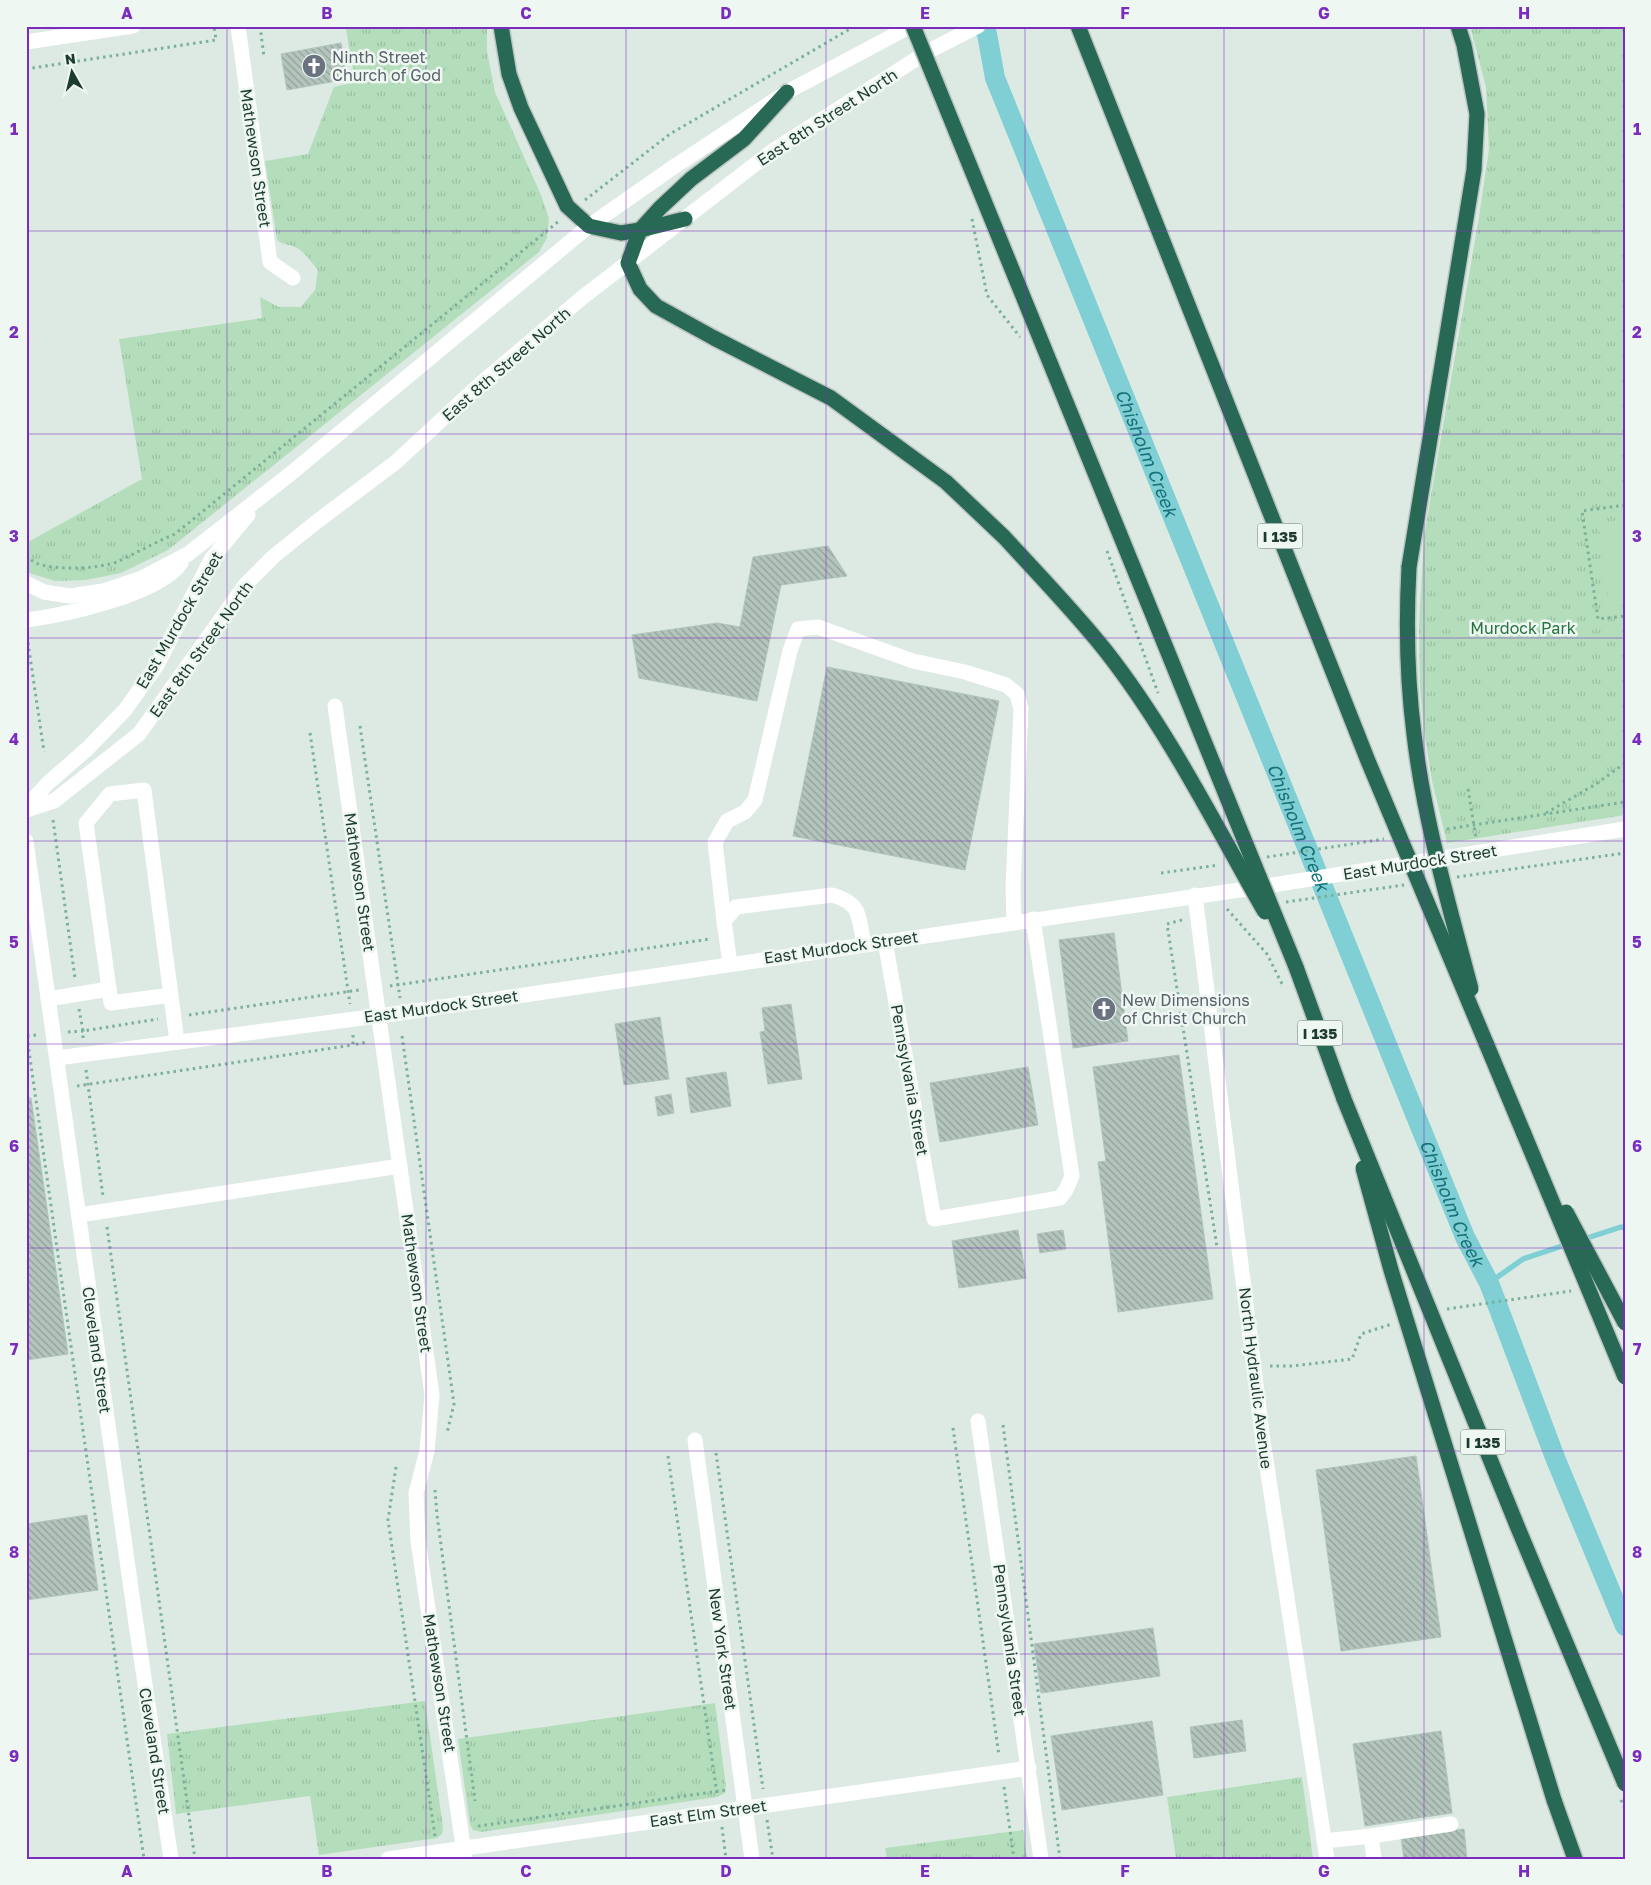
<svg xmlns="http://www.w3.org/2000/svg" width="1651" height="1885" viewBox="0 0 1651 1885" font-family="'Golos Text',sans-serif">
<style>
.grass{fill:url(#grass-tufts)}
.pitch{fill:#b4debb}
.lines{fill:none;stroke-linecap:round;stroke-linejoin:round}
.stream{stroke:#80cfd4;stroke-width:5.5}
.canal{stroke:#80cfd4;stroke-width:20}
.building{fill:url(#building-back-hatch);stroke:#afc4ba}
.highway-casing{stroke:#bcc4c1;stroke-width:18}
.path{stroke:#7bb09b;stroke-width:3;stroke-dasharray:2.5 4;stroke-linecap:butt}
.minor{stroke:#fff;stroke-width:15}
.highway{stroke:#286955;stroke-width:15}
.highway-bridge-casing{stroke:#bcc4c1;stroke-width:18;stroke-linecap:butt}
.highway-bridge{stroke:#286955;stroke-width:15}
.grid{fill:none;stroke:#7b2cbf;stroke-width:1;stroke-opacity:0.55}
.labels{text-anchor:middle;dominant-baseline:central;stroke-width:5;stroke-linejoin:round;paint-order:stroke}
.shield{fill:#eef7f1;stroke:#5c736a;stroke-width:1}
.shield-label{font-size:15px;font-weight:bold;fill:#1e3b30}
.worship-label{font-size:16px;fill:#5b616d;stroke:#eef7f1;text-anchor:start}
.street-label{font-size:16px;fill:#1e3b30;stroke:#eef7f1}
.park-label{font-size:16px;fill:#26743d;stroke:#eef7f1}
.water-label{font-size:18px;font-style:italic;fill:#15727a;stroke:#eef7f1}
.neatline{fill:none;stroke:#7b2cbf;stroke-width:2}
.grid-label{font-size:16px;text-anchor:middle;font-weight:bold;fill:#7b2cbf}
</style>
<defs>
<pattern id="grass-tufts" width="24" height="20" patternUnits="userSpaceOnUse" patternTransform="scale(1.25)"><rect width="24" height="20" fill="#b4debb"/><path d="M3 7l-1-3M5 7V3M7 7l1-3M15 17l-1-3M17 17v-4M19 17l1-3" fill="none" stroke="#9abfa1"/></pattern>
<pattern id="building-back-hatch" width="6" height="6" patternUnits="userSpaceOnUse" patternTransform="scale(1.25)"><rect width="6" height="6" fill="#b3c5bc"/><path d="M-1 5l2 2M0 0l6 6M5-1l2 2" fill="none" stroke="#91a199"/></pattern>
</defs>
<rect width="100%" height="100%" fill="#ddeae3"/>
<g class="grass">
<path d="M 370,26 L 487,26 L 487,51 L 495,92 L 541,195 L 549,218 L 547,238 L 539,252 L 168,550 L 121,573 L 86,580 L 55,581 L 26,572 L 26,543 L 142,479 L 119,339 L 262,318 L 260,297 L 279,307 L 301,307 L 315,290 L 318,270 C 311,262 305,252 295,247 C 288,244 283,245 277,240 L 265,161 L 308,154 L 334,87 L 355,82 L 346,29 Z"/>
<polygon points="1470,26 1625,26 1625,815 1447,843 1432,781 1424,731 1420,688 1419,625 1424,536 1479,217 1489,149 1486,87"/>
<polygon points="425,1701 443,1827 442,1834 437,1838 319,1855 310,1796 176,1814 167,1734"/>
<polygon points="715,1703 726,1786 725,1793 717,1797 481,1832 473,1830 470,1825 458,1739"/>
<polygon points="1302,1777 1313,1859 1176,1859 1167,1797"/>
<polygon points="1023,1830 1027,1859 887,1859 885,1848"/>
</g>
<polygon class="pitch" points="1625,526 1625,594 1608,597 1599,529"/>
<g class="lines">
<g class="stream">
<polyline points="1581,1240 1621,1227 1625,1228"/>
<polyline points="1489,1283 1523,1259 1568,1244"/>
</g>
<path class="canal" id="s1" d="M 983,26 L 987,34 L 995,78 L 1465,1237 L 1489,1283 L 1556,1460 L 1625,1626"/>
</g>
<g class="building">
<polygon points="341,43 347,79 287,90 281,54"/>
<polygon points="828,546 847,576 781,585 757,701 639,678 632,635 717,623 740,627 753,557"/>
<polygon points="827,667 999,701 965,870 793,836"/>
<polygon points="1114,933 1128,1041 1073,1048 1059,940"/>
<polygon points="791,1004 802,1079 768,1084 760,1032 765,1031 762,1008"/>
<polygon points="660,1017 669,1079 624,1085 615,1024"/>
<polygon points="1179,1055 1213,1299 1118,1312 1098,1162 1106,1161 1093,1067"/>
<polygon points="1028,1067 1038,1125 940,1142 930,1083"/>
<polygon points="726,1072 731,1106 691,1113 686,1078"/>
<polygon points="671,1094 674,1113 658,1116 655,1097"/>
<polygon points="26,1098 31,1098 68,1354 26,1360"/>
<polygon points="1018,1230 1026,1278 959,1288 952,1241"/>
<polygon points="1063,1230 1066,1249 1040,1253 1037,1234"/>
<polygon points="1416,1456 1441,1637 1341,1651 1316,1470"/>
<polygon points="87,1515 98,1590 26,1600 26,1524"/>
<polygon points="1153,1628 1160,1676 1041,1693 1034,1644"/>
<polygon points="1242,1720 1246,1751 1194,1758 1190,1727"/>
<polygon points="1152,1721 1163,1795 1062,1810 1051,1736"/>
<polygon points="1441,1731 1452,1813 1365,1826 1353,1744"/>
<polygon points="1464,1829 1467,1859 1404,1859 1401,1837"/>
</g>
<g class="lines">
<g class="highway-casing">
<g id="highway">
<polyline points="501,26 509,74 521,108 567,206 589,226 621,233 640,230 685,219"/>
<polyline points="787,92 744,139 691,179 660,208 640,230 628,263 640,289 656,306 714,338 831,398 946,482 1004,537"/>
<polyline points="1409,567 1474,170 1477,114 1464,45 1458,26"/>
<polyline points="1296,967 1344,1099"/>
<polyline points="1486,1043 1524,1134"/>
<polyline points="1554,1800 1575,1859"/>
</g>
</g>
<g class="path">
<polyline points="260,26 264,57"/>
<polyline points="26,69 216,40 214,26"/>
<polyline points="585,200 670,134 855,26"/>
<polyline points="972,219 987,295 1020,337"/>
<polyline points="1625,505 1582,511 1598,619 1625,616"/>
<polyline points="1107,551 1158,693"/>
<path d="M 26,556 C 29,558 32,561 36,563 C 54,571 101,569 119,561 C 138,552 156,542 175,534 L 559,221"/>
<polyline points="27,636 44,752"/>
<polyline points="360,726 400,998"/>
<polyline points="310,733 350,1004"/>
<polyline points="1468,789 1476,838"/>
<polyline points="1546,813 1596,784 1625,763"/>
<polyline points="53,820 75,978"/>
<polyline points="1447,829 1625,802"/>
<polyline points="1267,857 1384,839"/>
<polyline points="1161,873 1219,865"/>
<polyline points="1457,877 1625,853"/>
<polyline points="1286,902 1404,885"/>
<polyline points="1227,909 1267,954 1283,986"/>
<polyline points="1182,920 1167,924 1217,1247"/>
<polyline points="390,986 710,939"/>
<polyline points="79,1009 83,1031 158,1019"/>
<polyline points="189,1015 359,990"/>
<polyline points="26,1030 144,1859"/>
<polyline points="68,1032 83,1031 83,1039"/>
<polyline points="353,1035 353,1045 367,1042"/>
<polyline points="27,1036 37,1035"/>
<polyline points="402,1036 454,1404 447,1433"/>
<polyline points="86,1070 103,1196"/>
<polyline points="77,1086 353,1045"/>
<polyline points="107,1227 195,1859"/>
<polyline points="1447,1309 1571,1291"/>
<polyline points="1270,1366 1292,1366 1352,1359 1361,1334 1392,1324"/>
<polyline points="1003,1425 1060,1859"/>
<polyline points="953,1428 999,1756"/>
<polyline points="716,1453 763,1789"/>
<polyline points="668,1456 717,1794"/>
<polyline points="396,1467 388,1520 435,1836"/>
<polyline points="435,1490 437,1515 475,1801"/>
<polyline points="1004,1787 1014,1859"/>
<polyline points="1621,1800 1625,1809"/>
<polyline points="767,1820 773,1859"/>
<polyline points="479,1825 479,1826 726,1790"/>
<polyline points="722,1827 726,1859"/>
</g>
<g class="minor">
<polyline points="238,26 270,262 293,278"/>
<polyline points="26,42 133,26"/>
<polyline points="26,583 44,592 70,596 103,591 142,578 188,554 289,475 589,226 675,166 787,92 911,26"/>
<path d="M 26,620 C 65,615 158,595 181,563"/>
<polyline points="335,706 432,1395 427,1451 416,1493 418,1541 465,1859"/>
<polyline points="26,807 48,783 87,749 125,710 157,665 212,558 248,515"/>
<polyline points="26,810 54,801 139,734 245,585 274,556 315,523 396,462 479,385 583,297 771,152 927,52 978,26"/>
<polyline points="26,841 135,1617 171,1859"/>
<polyline points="1195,895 1263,1441 1327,1859"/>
<polyline points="724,921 715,842 727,821 745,812 755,800 790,651 798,629 818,627 913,661 965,672 1006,685 1017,694 1021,709 1013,887 1014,922"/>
<polyline points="885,941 934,1219 1060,1198 1066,1190 1072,1176 1033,919"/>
<path d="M 730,964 L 724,921 L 736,907 L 832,895 C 862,903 858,917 864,944"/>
<polyline points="171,995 111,1003 86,823 110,794 144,790 177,1042"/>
<polyline points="48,999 109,989"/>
<polyline points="57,1058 401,1013 1260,887 1625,829"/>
<polyline points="79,1215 400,1166"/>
<polyline points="978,1421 1041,1859"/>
<polyline points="695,1440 752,1859"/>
<polyline points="1371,1836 1451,1824"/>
<polyline points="1324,1841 1371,1836 1374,1859"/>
<polyline points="388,1859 1029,1768"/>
</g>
<use href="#highway" class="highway"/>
<g class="highway-bridge-casing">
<g id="highway-bridge">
<polyline points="913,26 1296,967"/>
<polyline points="1078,26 1368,761 1486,1043"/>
<path d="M 1004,537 C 1038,574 1074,611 1105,650 C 1168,730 1214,823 1265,912"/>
<path d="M 1409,567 C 1406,622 1407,679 1414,734 C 1424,820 1449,905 1471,989"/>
<polyline points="1344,1099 1518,1528 1625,1784"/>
<polyline points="1524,1134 1625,1377"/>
<polyline points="1363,1168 1391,1270 1554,1800"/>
<polyline points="1566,1212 1625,1323"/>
</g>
</g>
<use href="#highway-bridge" class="highway-bridge"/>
</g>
<path class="grid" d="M 227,26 L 227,1859M 426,26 L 426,1859M 626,26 L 626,1859M 826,26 L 826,1859M 1025,26 L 1025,1859M 1224,26 L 1224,1859M 1424,26 L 1424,1859M 26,231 L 1625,231M 26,434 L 1625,434M 26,638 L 1625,638M 26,841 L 1625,841M 26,1044 L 1625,1044M 26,1248 L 1625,1248M 26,1451 L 1625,1451M 26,1654 L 1625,1654"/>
<defs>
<g id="church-disc" transform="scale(1.25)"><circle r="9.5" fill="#6b7280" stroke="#eef7f1"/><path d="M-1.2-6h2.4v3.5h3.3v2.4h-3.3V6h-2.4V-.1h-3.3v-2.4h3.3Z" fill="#fff"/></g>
</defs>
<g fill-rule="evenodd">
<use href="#church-disc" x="314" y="66"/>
<use href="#church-disc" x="1104" y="1009"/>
</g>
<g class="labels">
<g class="shield">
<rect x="1257.5" y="523.5" width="45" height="25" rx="4"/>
<rect x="1297.5" y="1020.5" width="45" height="25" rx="4"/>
<rect x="1460.5" y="1429.5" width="45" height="25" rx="4"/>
</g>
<g class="shield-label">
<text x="1280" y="536">I 135</text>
<text x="1320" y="1033">I 135</text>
<text x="1483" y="1442">I 135</text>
</g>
<g class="worship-label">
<text x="332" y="57">Ninth Street<tspan x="332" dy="18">Church of God</tspan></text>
<text x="1122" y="1000">New Dimensions<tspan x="1122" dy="18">of Christ Church</tspan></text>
</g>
<g class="street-label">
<text transform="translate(827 117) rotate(-33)">East 8th Street North</text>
<text transform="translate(256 158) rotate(82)">Mathewson Street</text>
<text transform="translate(506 364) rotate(-41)">East 8th Street North</text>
<text transform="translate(179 620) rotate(-60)">East Murdock Street</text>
<text transform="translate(201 649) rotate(-54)">East 8th Street North</text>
<text transform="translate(1420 862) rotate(-9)">East Murdock Street</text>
<text transform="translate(360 882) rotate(82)">Mathewson Street</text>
<text transform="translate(841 947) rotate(-8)">East Murdock Street</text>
<text transform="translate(441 1006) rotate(-8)">East Murdock Street</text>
<text transform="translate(910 1080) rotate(80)">Pennsylvania Street</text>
<text transform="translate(417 1283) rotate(82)">Mathewson Street</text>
<text transform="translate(97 1350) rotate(82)">Cleveland Street</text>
<text transform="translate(1256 1378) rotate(83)">North Hydraulic Avenue</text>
<text transform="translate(1010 1640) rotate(82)">Pennsylvania Street</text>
<text transform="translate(723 1649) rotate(82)">New York Street</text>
<text transform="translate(440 1683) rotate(81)">Mathewson Street</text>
<text transform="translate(155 1751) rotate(81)">Cleveland Street</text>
<text transform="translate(708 1813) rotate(-8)">East Elm Street</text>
</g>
<g class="park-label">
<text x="1523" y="628">Murdock Park</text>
</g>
<g class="water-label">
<text stroke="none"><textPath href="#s1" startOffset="458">Chisholm Creek</textPath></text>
<text stroke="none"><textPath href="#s1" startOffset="862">Chisholm Creek</textPath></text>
<text stroke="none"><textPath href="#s1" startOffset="1268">Chisholm Creek</textPath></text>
</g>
</g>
<rect width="1651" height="1885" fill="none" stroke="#eef7f1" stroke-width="55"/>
<g transform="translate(72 72) rotate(352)" stroke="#eef7f1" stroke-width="4" paint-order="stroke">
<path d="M0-4L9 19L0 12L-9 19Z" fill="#1e3b30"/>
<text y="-8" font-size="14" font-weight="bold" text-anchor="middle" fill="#1e3b30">N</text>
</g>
<rect x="28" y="28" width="1596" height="1830" class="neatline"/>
<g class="grid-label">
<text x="127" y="19">A</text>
<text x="327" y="19">B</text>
<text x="526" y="19">C</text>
<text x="726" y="19">D</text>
<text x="925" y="19">E</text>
<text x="1125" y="19">F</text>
<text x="1324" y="19">G</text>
<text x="1524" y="19">H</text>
<text x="14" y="135">1</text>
<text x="1637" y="135">1</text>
<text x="14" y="338">2</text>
<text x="1637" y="338">2</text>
<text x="14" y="542">3</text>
<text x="1637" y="542">3</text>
<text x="14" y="745">4</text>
<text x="1637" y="745">4</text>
<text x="14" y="948">5</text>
<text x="1637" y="948">5</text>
<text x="14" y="1152">6</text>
<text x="1637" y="1152">6</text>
<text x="14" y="1355">7</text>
<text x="1637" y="1355">7</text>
<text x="14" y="1558">8</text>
<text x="1637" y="1558">8</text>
<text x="14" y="1762">9</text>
<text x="1637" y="1762">9</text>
<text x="127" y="1877">A</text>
<text x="327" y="1877">B</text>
<text x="526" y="1877">C</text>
<text x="726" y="1877">D</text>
<text x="925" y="1877">E</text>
<text x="1125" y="1877">F</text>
<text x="1324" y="1877">G</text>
<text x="1524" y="1877">H</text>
</g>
</svg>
